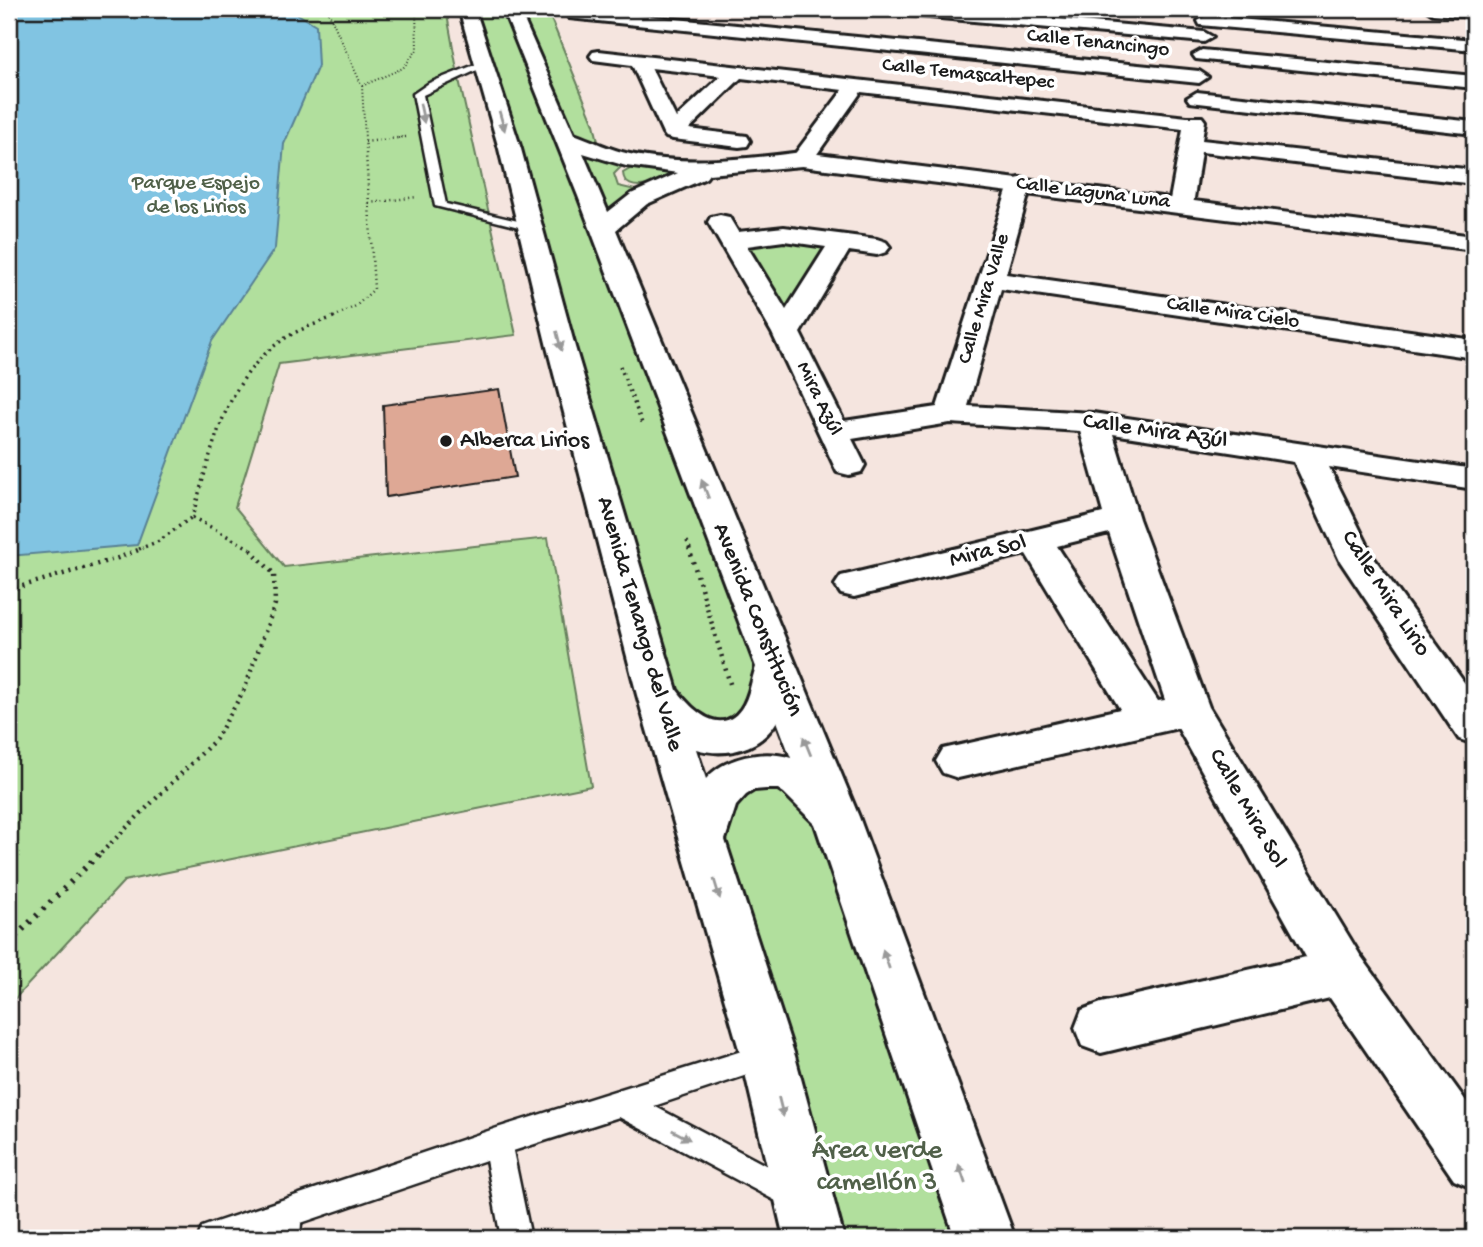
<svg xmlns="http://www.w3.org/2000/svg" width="1483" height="1247" viewBox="0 0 1483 1247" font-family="'Gochi Hand',sans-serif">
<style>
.green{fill:#b1df9d;stroke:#667e5c;stroke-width:2}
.water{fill:#81c4e2;stroke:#598193;stroke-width:2}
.building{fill:#dea895;stroke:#1c1c1c;stroke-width:2}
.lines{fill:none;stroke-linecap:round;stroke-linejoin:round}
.lane-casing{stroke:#1c1c1c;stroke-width:5}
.street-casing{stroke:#1c1c1c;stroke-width:6}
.secondary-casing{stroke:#1c1c1c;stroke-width:6}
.path-far4{stroke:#1c1c1c;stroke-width:2;stroke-dasharray:1 2.5;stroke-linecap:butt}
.path-far3{stroke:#1c1c1c;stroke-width:2.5;stroke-dasharray:1 3.5;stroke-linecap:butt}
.path-far2{stroke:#1c1c1c;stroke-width:3.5;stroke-dasharray:2 4.5;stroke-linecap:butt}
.path-far1{stroke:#1c1c1c;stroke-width:4.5;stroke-dasharray:2 5;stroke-linecap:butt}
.path{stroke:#1c1c1c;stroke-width:6;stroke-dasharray:2.5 7;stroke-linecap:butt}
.lane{fill:#fff;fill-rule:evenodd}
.street{fill:#fff;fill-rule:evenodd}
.secondary{fill:#fff;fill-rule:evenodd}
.oneway{fill:#999}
.poi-dot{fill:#1c1c1c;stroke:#fff;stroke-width:2.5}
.labels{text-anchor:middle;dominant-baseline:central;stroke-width:7;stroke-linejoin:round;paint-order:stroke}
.far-street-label{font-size:21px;fill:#1c1c1c;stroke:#fff}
.far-park-label{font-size:21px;fill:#506049;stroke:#fff}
.street-label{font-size:24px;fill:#1c1c1c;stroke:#fff}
.poi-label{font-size:24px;fill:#1c1c1c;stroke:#fff;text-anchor:start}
.near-park-label{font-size:28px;fill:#506049;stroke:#fff}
</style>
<rect width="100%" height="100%" fill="#f5e5df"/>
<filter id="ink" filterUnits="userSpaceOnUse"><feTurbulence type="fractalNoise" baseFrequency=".0143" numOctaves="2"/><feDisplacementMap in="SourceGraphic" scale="14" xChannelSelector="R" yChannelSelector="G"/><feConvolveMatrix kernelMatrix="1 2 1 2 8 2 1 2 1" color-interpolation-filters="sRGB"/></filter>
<g filter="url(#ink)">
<g class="green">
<polygon points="9,9 446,9 458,75 516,335 279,364 235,507 284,567 548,538 591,786 124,881 9,1005"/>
<polygon points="472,9 510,9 568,145 771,670 737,730 677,716 469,11"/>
<polygon points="517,9 547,9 594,124 600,150 573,138"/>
<polygon points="576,146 624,164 614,174 618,186 644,192 605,220"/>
<path d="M 637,165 L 692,171 C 677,176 625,201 623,173 Z"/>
<polygon points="783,236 834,242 785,324 737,241"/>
<polygon points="774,778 831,823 977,1238 823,1238 710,827 725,802"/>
</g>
<polygon class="water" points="9,9 289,9 316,25 318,66 284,144 275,248 212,341 137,545 9,556"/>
<polygon class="building" points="499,389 515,477 386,497 383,405"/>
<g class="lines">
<g class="lane-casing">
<g id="lane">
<polygon points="482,62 490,64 423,95 446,204 535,225 535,231 435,206 413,94 429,83"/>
<polygon points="767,1043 777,1047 780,1056 777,1065 654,1106 803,1185 808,1195 803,1205 793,1210 619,1117 513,1151 531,1238 501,1238 486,1160 301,1223 300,1238 270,1238 270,1234 257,1238 198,1238 202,1227 213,1223 497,1128"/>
</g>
</g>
<g class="street-casing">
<g id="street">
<polygon points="575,9 1199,71 1208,77 1199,83 569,18 567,14 569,10"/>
<polygon points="888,9 948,9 1204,32 1213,37 1204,42 896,14"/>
<polygon points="1425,9 1474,9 1474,17 1433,14"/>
<polygon points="1206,16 1474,40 1474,50 1200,25 1198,21"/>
<polygon points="1202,50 1474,76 1474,88 1196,59 1193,55"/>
<path d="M 599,51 L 1187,117 L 1202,117 L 1205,121 L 1202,140 L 1474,170 L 1474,184 L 1201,152 L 1193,205 L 1189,210 L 1173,210 L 1169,205 L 1183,129 L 861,92 L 810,164 L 794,164 L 791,159 L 843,90 L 741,78 L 689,129 L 747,136 L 750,141 L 747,146 L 739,147 L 673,139 L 666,137 L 663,133 L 632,65 L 593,60 L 590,56 L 593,52 ZM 651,68 L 721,76 L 676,118 Z"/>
<polygon points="1197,92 1474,122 1474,134 1190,102 1187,98"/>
<path d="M 1020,178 L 1028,180 L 1031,185 L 1006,274 L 1474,340 L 1474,358 L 1001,289 L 968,406 L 1093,413 L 1474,469 L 1474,489 L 1329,467 L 1374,558 L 1474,696 L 1474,744 L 1459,739 L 1340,561 L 1294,462 L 1113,434 L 1139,519 L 1209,707 L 1360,955 L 1474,1112 L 1474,1189 L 1454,1180 L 1330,998 L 1101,1053 L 1082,1046 L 1075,1028 L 1082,1010 L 1101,1003 L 1306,957 L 1178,728 L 958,778 L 943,773 L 936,761 L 943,749 L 1120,709 L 1026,554 L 854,597 L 841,594 L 835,585 L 841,576 L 854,573 L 1103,513 L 1080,431 L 950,423 L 852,439 L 865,465 L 861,472 L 849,475 L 837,472 L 772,333 L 708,222 L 711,217 L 720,215 L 729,217 L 738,232 L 784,227 L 877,239 L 886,242 L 890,247 L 886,252 L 877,255 L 849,251 L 800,333 L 844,421 L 937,407 L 1009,185 L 1012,180 ZM 784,241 L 826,247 L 786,310 L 747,246 ZM 1109,533 L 1165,700 L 1158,701 L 1057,546 Z"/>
</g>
</g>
<g class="secondary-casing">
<path id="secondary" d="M 459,9 L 475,9 L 521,149 L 575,347 L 677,690 C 691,709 720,738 741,709 C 750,697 751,680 756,667 L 578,196 L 503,9 L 519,9 L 574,134 C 593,141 611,150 630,154 C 687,166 745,159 802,152 L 1474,236 L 1474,250 L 802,166 L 709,174 L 706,178 L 647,204 L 616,230 L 859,817 L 1015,1238 L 955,1238 L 815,824 L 784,793 L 778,789 L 766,789 L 754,790 L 746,795 L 736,806 L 725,840 L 795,1056 L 844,1238 L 784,1238 L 741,1056 L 637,695 L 547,347 L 499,149 ZM 583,153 L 626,166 L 678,173 L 631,194 L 608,212 ZM 777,721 L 791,758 C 764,749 725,757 706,779 L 696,749 C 726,758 761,749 777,721 Z"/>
</g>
<g class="path-far4">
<polyline points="323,9 328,11 362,86 365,138"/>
<polyline points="362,86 403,68 417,50 416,9"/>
<polyline points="398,138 406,137"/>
</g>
<g class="path-far3">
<polyline points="365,142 406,137"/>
<polyline points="369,203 417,197"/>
<polyline points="334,317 356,306 374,289 365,136"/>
</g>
<g class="path-far2">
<polyline points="620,366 643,426"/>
<polyline points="687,541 690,549"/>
<polyline points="139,549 159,541 192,517"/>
<path d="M 251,549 L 192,517 C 212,453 223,379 284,339 C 300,328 320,323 338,315"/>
</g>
<g class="path-far1">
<polyline points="689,548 731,687"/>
<polyline points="9,590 118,558 143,548"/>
<polyline points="101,853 216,739 245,688 275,604 274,574 249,548"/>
</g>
<polyline class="path" points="9,943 102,851"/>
<use href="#lane" class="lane"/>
<use href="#street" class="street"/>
<use href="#secondary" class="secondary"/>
</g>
<defs><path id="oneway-solid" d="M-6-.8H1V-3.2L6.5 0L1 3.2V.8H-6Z" transform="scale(1.75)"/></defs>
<g class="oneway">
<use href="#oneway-solid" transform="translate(422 113) rotate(78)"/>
<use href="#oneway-solid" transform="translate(502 121) rotate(74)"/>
<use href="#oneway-solid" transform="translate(559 341) rotate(76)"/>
<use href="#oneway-solid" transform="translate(705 489) rotate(-111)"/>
<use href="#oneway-solid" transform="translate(807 746) rotate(-112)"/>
<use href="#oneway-solid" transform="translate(717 889) rotate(73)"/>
<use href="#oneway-solid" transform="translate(886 959) rotate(-109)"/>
<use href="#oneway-solid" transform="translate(781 1107) rotate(76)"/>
<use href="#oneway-solid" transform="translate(681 1135) rotate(28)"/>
<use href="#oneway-solid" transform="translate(962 1174) rotate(-109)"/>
</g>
</g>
<circle class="poi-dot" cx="446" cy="441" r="7"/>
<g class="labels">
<g class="far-street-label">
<text transform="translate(1098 44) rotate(6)">Calle Tenancingo</text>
<text transform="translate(968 75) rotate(6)">Calle Temascaltepec</text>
<text transform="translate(1093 194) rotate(7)">Calle Laguna Luna</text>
<text transform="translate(985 299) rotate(-73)">Calle Mira Valle</text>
<text transform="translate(1233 314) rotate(8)">Calle Mira Cielo</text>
<text transform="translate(818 399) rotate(64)">Mira Azúl</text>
</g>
<g class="far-park-label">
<text x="196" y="184">Parque Espejo<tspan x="196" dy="24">de los Lirios</tspan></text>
</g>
<g class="street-label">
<text transform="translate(1155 432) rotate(8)">Calle Mira Azúl</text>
<text transform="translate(988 552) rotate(-14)">Mira Sol</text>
<text transform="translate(1385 594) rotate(57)">Calle Mira Lirio</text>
<text transform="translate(757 620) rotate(68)">Avenida Constitución</text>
<text transform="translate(639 624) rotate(74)">Avenida Tenango del Valle</text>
<text transform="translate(1247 809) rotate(60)">Calle Mira Sol</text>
</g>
<g class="poi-label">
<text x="460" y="441">Alberca Lirios</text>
</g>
<g class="near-park-label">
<text x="877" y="1151">Área verde<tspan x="877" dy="32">camellón 3</tspan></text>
</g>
</g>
<rect width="1483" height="1247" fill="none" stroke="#fff" stroke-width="35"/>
<rect x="18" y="18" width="1448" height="1212" fill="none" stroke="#1c1c1c" stroke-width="2.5" filter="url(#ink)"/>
</svg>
